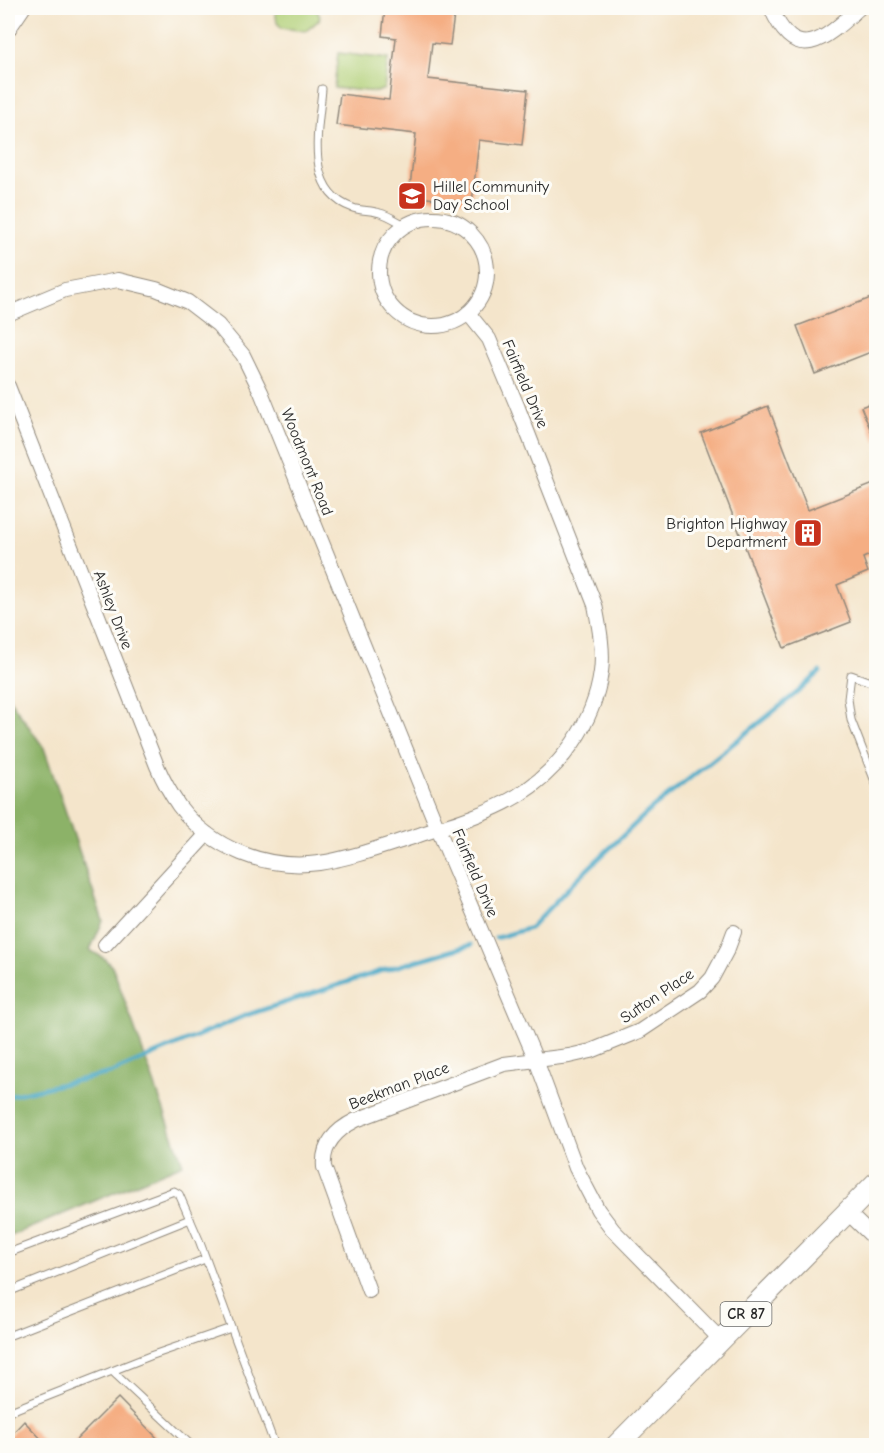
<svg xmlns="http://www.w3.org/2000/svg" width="884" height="1453" viewBox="0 0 884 1453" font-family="'Comic Neue',sans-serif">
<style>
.green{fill:#b0cf76;stroke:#6e7d50;stroke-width:1.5}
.forest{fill:#8cb267;stroke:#5c6e49;stroke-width:1.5}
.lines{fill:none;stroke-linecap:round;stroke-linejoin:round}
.stream{stroke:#47a8c6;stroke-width:4.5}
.building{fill:#f5ae83}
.lane-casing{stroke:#90887b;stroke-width:9}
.street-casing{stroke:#90887b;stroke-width:16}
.primary-casing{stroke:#90887b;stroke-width:23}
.lane{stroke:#fff;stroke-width:7}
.street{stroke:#fff;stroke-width:14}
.primary{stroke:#fff;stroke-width:21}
.labels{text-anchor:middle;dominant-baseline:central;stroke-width:6;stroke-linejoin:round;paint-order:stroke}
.shield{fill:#fdfcf7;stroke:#6a6a68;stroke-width:1.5}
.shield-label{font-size:15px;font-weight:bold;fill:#2b2b2b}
.poi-label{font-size:16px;fill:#2b2b2b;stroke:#fdfcf7;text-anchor:start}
.street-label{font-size:16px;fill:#2b2b2b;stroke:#fdfcf7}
</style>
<rect width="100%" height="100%" fill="#fdfcf7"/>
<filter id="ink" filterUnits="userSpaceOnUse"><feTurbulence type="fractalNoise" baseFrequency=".0167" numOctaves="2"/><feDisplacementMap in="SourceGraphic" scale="12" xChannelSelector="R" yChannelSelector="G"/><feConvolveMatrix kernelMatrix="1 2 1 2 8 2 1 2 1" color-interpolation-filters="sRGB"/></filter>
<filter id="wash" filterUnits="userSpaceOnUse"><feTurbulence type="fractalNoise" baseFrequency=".008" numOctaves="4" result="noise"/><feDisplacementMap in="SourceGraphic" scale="24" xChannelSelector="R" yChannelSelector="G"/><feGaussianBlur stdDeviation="1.35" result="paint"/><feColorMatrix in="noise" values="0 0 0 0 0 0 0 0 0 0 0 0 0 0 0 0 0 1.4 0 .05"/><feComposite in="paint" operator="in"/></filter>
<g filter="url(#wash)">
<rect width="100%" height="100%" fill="#f4e5cb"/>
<g class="green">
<polygon points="275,8 315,8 320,16 319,20 306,31 282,28 277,23"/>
<polygon points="338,53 388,59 384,89 377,92 334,88"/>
</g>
<polygon class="forest" points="8,697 44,748 103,921 90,950 105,959 113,968 183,1164 8,1237"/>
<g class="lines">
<g class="stream">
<polyline points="496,938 530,928 576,880 650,810 799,691 820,672"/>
<polyline points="8,1096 111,1073 244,1016 378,972 471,945"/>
</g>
</g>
<g id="blocks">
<g class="building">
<polygon points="385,8 455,8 450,45 432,43 428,79 528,90 522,145 479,140 472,203 409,196 416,134 336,125 340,94 389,100 396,38 382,36"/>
<polygon points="876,296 876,350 815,374 797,326"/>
<polygon points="876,401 876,443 861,407"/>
<polygon points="768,406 808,510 876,483 876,551 873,552 874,553 863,558 868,572 837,585 851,622 784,648 701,433"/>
<polygon points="118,1398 165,1446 70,1446"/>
<polygon points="24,1421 48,1446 8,1446 8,1438"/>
</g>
</g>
</g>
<g filter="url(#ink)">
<use href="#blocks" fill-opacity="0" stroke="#90887b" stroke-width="1.5"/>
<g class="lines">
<g class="lane-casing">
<g id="lane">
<path d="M 322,89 C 319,128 303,191 353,208 C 361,211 371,210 380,213 C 388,215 397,221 405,225"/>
<polyline points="876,684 851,675 848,699 851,720 876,784"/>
<polyline points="8,1253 174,1191 179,1194 199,1240 275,1446"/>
<polyline points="8,1292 190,1219"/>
<polyline points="8,1336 205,1259"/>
<polyline points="112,1371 192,1446"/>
<polyline points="8,1412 150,1356 231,1328"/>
</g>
</g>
<g class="street-casing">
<g id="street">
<path d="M 771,8 C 796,67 825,39 859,8"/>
<polyline points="8,30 23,8"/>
<circle cx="433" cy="272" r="54"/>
<polyline points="8,314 65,290 118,280 156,289 188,302 218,325 243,355 261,392 438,829 536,1060 576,1168 598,1210 613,1230 721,1340"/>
<path d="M 8,386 L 157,766 C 163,780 170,793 179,806 C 212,849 266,870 319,863 C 352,858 384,846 416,836 C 449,825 487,814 517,796 C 561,769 594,723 601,672 C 604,650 599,626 595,605 L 518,408 L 489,339 L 468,313"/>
<polyline points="105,945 207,834"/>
<polyline points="847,1212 876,1240"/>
<path d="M 369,1291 L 324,1167 C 322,1145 336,1130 356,1120 L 504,1064 L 569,1056 L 591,1051 L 640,1031 L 700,991 L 712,978 L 728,948 L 734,932"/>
</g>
</g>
<g class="primary-casing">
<polyline id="primary" points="616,1446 876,1183"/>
</g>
<use href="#lane" class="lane"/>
<use href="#street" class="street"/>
<use href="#primary" class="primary"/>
</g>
</g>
<defs>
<g id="school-square" transform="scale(1.5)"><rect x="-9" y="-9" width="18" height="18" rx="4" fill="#c8321e" stroke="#fdfcf7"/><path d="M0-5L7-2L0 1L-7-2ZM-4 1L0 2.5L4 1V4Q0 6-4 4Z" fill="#fff"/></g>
<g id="building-square" transform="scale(1.5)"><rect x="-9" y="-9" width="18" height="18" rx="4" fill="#c8321e" stroke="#fdfcf7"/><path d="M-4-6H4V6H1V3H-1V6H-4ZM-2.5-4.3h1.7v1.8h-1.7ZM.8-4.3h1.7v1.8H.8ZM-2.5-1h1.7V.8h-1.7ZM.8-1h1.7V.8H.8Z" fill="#fff"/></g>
</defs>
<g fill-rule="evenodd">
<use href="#school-square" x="412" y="196"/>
<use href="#building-square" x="808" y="533"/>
</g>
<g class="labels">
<rect class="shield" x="720.5" y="1302" width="51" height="24" rx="4.5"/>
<g class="shield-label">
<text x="746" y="1314">CR 87</text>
</g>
<g class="poi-label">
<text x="433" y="187">Hillel Community<tspan x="433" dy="18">Day School</tspan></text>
<text x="787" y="524" text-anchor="end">Brighton Highway<tspan x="787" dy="18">Department</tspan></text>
</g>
<g class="street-label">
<text transform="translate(525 384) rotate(67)">Fairfield Drive</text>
<text transform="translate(307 462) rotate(68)">Woodmont Road</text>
<text transform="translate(113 610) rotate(69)">Ashley Drive</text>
<text transform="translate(475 873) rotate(67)">Fairfield Drive</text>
<text transform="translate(657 996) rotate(-34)">Sutton Place</text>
<text transform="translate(399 1086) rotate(-21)">Beekman Place</text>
</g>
</g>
<rect width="884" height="1453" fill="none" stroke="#fdfcf7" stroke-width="30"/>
</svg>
